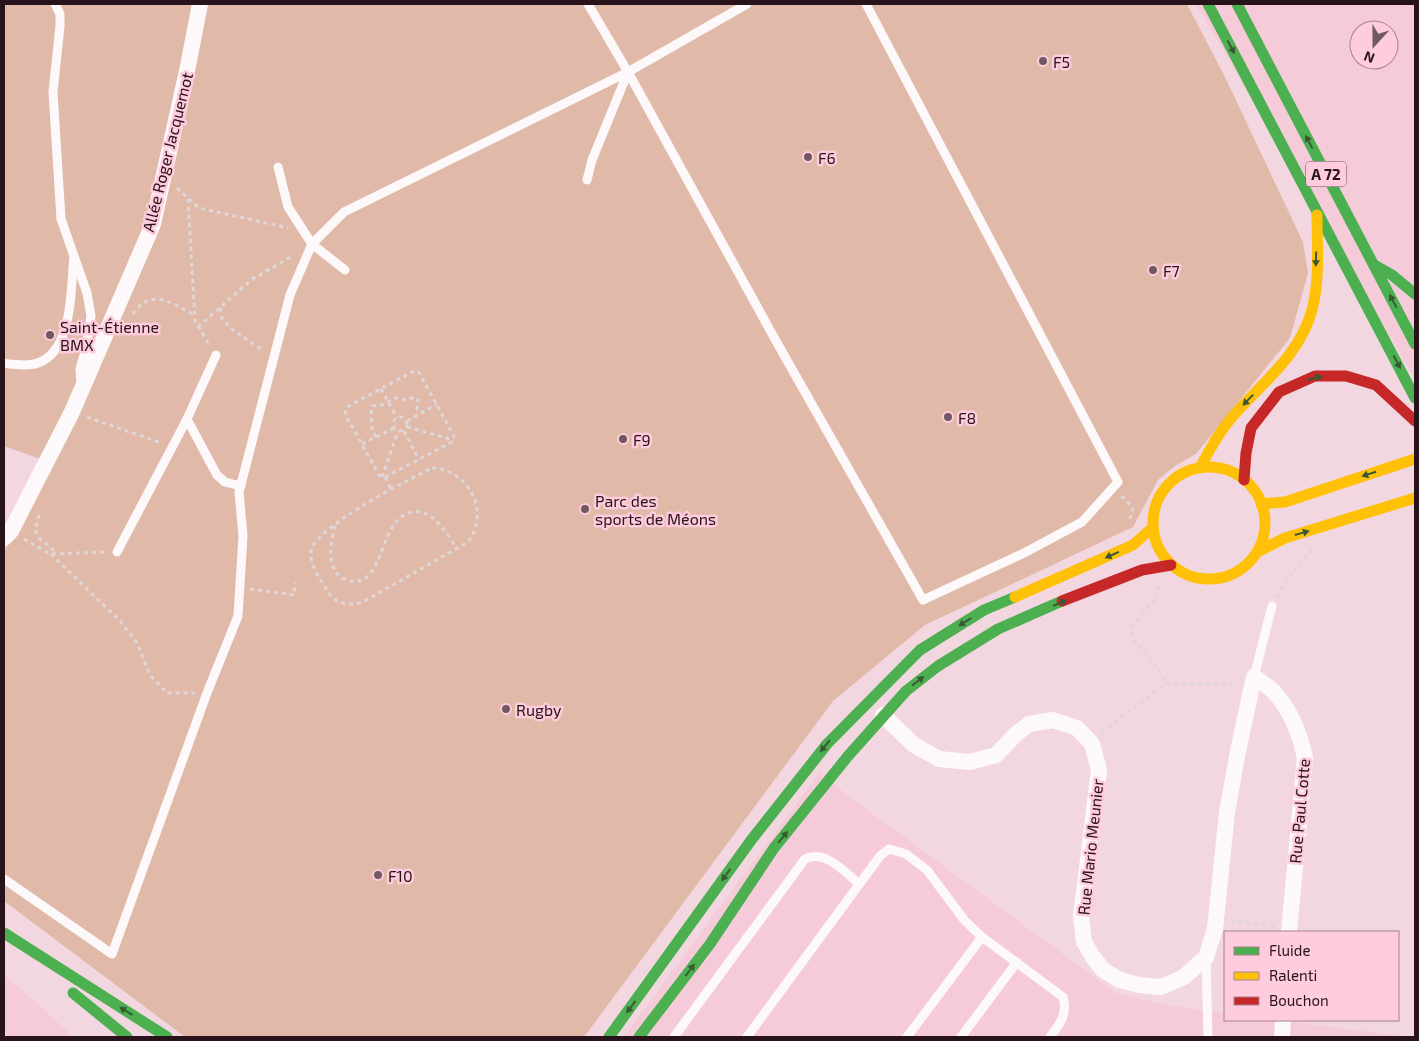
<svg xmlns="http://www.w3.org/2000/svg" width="1419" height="1041" viewBox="0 0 1419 1041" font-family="'Exo 2',sans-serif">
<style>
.built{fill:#f6cbd9;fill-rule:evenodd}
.green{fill:#e1b9a8}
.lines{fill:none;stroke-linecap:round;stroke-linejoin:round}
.path{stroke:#dfd6d9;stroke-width:3;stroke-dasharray:4 4;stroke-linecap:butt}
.lane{stroke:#fdf9fa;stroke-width:9}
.street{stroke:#fdf9fa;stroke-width:16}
.fast{stroke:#4caf50;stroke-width:11}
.slow{stroke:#ffc107;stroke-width:11}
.jam{stroke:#c62828;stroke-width:11}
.oneway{fill:#385932}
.poi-dot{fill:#6f585f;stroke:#feccdc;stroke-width:2}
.labels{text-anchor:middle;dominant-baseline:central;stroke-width:5;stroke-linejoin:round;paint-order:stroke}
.shield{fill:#feccdc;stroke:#684a54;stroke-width:1}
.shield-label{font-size:15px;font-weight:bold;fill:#28131a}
.poi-label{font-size:16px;fill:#28131a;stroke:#feccdc;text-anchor:start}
.street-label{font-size:16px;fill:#28131a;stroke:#feccdc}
</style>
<rect width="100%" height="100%" fill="#f3d7e0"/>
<g class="built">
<path d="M 1196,4 L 1415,4 L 1415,379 ZM 1359,30 L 1389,30 L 1389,60 L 1359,60 Z"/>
<polygon points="820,772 847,795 1116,993 1167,1005 1225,1013 1225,1020 1277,1020 1410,1037 623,1037"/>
<polygon points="4,974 64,1028 72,1037 4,1037"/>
</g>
<polygon class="green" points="4,4 1187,4 1225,77 1303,242 1308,273 1290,338 1196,454 1175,466 1158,480 1133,527 925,625 833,701 584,1037 185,1037 4,901 4,552 52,463 4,446"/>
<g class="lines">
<g class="path">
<polyline points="177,188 199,208 288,228"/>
<polyline points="188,199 195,321 210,346"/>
<polyline points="220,308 222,318 230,328 264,351"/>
<path d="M 133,314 C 151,287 172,303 194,315"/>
<polyline points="198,327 251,280 294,255"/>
<polyline points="381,389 397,418"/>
<circle cx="400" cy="424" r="7"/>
<polyline points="87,417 161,443"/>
<polyline points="407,421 437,404"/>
<polyline points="407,427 454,440"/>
<polyline points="404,431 419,460"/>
<path d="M 376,437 C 369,425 373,420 371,408 L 372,406 L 382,405 L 395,398 L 406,400 L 415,397 L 418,400 L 417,409 L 419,414"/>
<polyline points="362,444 394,428"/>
<path d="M 432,468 C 469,470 491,512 468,542 L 363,602 C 351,606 335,604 329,593 C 322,582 309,565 311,551 C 316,526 408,480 432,468 Z"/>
<polyline points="382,477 398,431"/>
<polyline points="385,477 452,442 454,436 418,371 414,371 347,407 345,414 379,475 385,477 391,489"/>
<polyline points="1121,497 1125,498 1133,510 1129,521"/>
<polyline points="39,515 35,530 39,538 57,553"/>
<path d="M 335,526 C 330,544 325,576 350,581 C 357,582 363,581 368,576 C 385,559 385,517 412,512 C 433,508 447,534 457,549"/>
<polyline points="24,539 50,554 106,552"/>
<polyline points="51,554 120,621 137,643 150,675 167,693 195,693"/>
<polyline points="1156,587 1159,589 1154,602 1141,614 1131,629 1136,644 1152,660 1166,683"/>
<polyline points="250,589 294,595 295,582"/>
<polyline points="1277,597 1286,580 1312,550"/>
<polyline points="1102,732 1166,683 1237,685"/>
<polyline points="1231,921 1276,926"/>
</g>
<g class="lane">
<polyline points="55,4 60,14 60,26 53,92 61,219 87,293 91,316 86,348 80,369 81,384"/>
<polyline points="628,72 776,341 923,600 1024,553 1082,522 1118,482 866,4"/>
<polyline points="278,167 288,207 312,244 345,270"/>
<polyline points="587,180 592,160 628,72 588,4"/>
<polyline points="216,355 187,419 217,475 225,482 241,486"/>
<path d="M 4,363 C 10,365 17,364 23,365 C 74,367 70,292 74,257"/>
<polyline points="117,552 187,419"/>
<polyline points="1254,677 1272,606"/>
<polyline points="4,879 112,954 207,693 238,616 243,536 239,492 290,295 312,244 344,212 628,72 747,4"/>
<polyline points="1206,957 1208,1037"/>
<path d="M 674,1037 L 805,859 C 825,849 845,872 859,884"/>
<path d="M 747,1037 L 880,856 L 889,849 L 906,854 L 927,870 L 965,921 L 982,937 L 1063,997 C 1068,1014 1060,1024 1050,1037"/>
<polyline points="907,1037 982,937"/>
<polyline points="961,1037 1017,962"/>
</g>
<g class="street">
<polyline points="4,538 11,531 72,412 153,224 187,71 200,4"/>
<path d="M 883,715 L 914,745 L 939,759 L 970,762 L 996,755 L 1015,735 L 1029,724 L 1053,720 L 1077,728 L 1092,744 L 1099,770 L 1081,916 L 1084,942 L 1093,957 L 1103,970 L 1120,980 L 1139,985 L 1161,987 L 1184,977 L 1206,957 L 1215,929 L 1227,812 L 1238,751 L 1254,677 C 1260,681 1268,686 1273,691 C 1290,709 1300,734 1305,758 L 1289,932"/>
<polyline points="1282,1037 1283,1020"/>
</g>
<g class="fast">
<polyline points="1208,4 1415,398"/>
<polyline points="1237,4 1415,344"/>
<polyline points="1376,266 1392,275 1415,294"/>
<polyline points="4,933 167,1037"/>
<polyline points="73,993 127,1037"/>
<polyline points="609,1037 752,839 827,744 920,650 984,610 1015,597"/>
<polyline points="639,1037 710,944 774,848 848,756 906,691 938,666 998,629 1062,601"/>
</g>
<g class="slow">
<circle cx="1209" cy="523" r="56"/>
<path d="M 1200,468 C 1209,450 1219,432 1233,416 C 1262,383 1300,355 1312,310 C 1320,280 1317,246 1317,215"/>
<polyline points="1261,504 1285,502 1415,459"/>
<polyline points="1257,552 1285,538 1415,498"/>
<polyline points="1015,597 1133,545 1152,528"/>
</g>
<g class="jam">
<polyline points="1244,480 1246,453 1251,428 1279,392 1315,376 1346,376 1376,385 1415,421"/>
<polyline points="1062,601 1142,570 1171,565"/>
</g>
</g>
<defs><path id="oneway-solid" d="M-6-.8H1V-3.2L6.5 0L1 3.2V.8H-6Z" transform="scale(1.25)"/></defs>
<g class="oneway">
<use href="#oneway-solid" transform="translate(1231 47) rotate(62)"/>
<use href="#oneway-solid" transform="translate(1309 142) rotate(-118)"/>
<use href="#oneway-solid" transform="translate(1316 259) rotate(91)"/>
<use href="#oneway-solid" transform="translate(1393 301) rotate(-118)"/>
<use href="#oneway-solid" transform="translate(1397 362) rotate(62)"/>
<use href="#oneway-solid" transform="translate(1315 378) rotate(-14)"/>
<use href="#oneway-solid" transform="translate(1248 400) rotate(134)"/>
<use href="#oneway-solid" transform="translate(1369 474) rotate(162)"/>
<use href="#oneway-solid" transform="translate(1302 533) rotate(-16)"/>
<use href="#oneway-solid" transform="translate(1112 555) rotate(156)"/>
<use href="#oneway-solid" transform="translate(1060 603) rotate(-23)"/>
<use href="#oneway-solid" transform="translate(965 622) rotate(148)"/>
<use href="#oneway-solid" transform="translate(918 681) rotate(-37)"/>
<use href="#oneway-solid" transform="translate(825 746) rotate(130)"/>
<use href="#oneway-solid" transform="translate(783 837) rotate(-51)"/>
<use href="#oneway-solid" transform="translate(726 875) rotate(126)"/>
<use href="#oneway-solid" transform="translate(690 970) rotate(-53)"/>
<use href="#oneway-solid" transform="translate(631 1007) rotate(126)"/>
<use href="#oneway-solid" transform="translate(126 1011) rotate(-148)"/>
</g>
<g class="poi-dot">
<circle cx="1043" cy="61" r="5"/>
<circle cx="808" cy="157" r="5"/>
<circle cx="1153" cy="270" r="5"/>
<circle cx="50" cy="335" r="5"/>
<circle cx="948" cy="417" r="5"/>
<circle cx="623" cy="439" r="5"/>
<circle cx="585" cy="509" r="5"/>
<circle cx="506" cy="709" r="5"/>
<circle cx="378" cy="875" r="5"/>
</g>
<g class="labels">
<rect class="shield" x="1306" y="161.5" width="40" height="25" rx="4"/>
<g class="shield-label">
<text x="1326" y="174">A 72</text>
</g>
<g class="poi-label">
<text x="1053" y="61">F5</text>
<text x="818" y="157">F6</text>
<text x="1163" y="270">F7</text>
<text x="60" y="326">Saint-Étienne<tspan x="60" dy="18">BMX</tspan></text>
<text x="958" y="417">F8</text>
<text x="633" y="439">F9</text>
<text x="595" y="500">Parc des<tspan x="595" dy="18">sports de Méons</tspan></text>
<text x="516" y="709">Rugby</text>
<text x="388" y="875">F10</text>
</g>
<g class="street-label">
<text transform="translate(167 152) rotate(-76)">Allée Roger Jacquemot</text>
<text transform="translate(1299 811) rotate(-85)">Rue Paul Cotte</text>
<text transform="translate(1090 847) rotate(-84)">Rue Mario Meunier</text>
</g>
</g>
<rect width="1419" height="1041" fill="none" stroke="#28131a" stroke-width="10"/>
<rect x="1224" y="931" width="175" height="90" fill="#feccdc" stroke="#a8828e"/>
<rect x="1234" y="947" width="25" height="8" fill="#4caf50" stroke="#a8828e"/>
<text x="1269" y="956" font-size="15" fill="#28131a">Fluide</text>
<rect x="1234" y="972" width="25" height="8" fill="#ffc107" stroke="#a8828e"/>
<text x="1269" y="981" font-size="15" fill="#28131a">Ralenti</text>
<rect x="1234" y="997" width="25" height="8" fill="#c62828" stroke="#a8828e"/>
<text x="1269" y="1006" font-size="15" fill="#28131a">Bouchon</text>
<g transform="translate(1374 45) rotate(201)"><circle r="24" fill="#feccdc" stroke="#a8828e"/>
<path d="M0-4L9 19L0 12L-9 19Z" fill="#6f585f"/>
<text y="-8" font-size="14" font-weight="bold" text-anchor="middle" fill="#28131a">N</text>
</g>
</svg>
